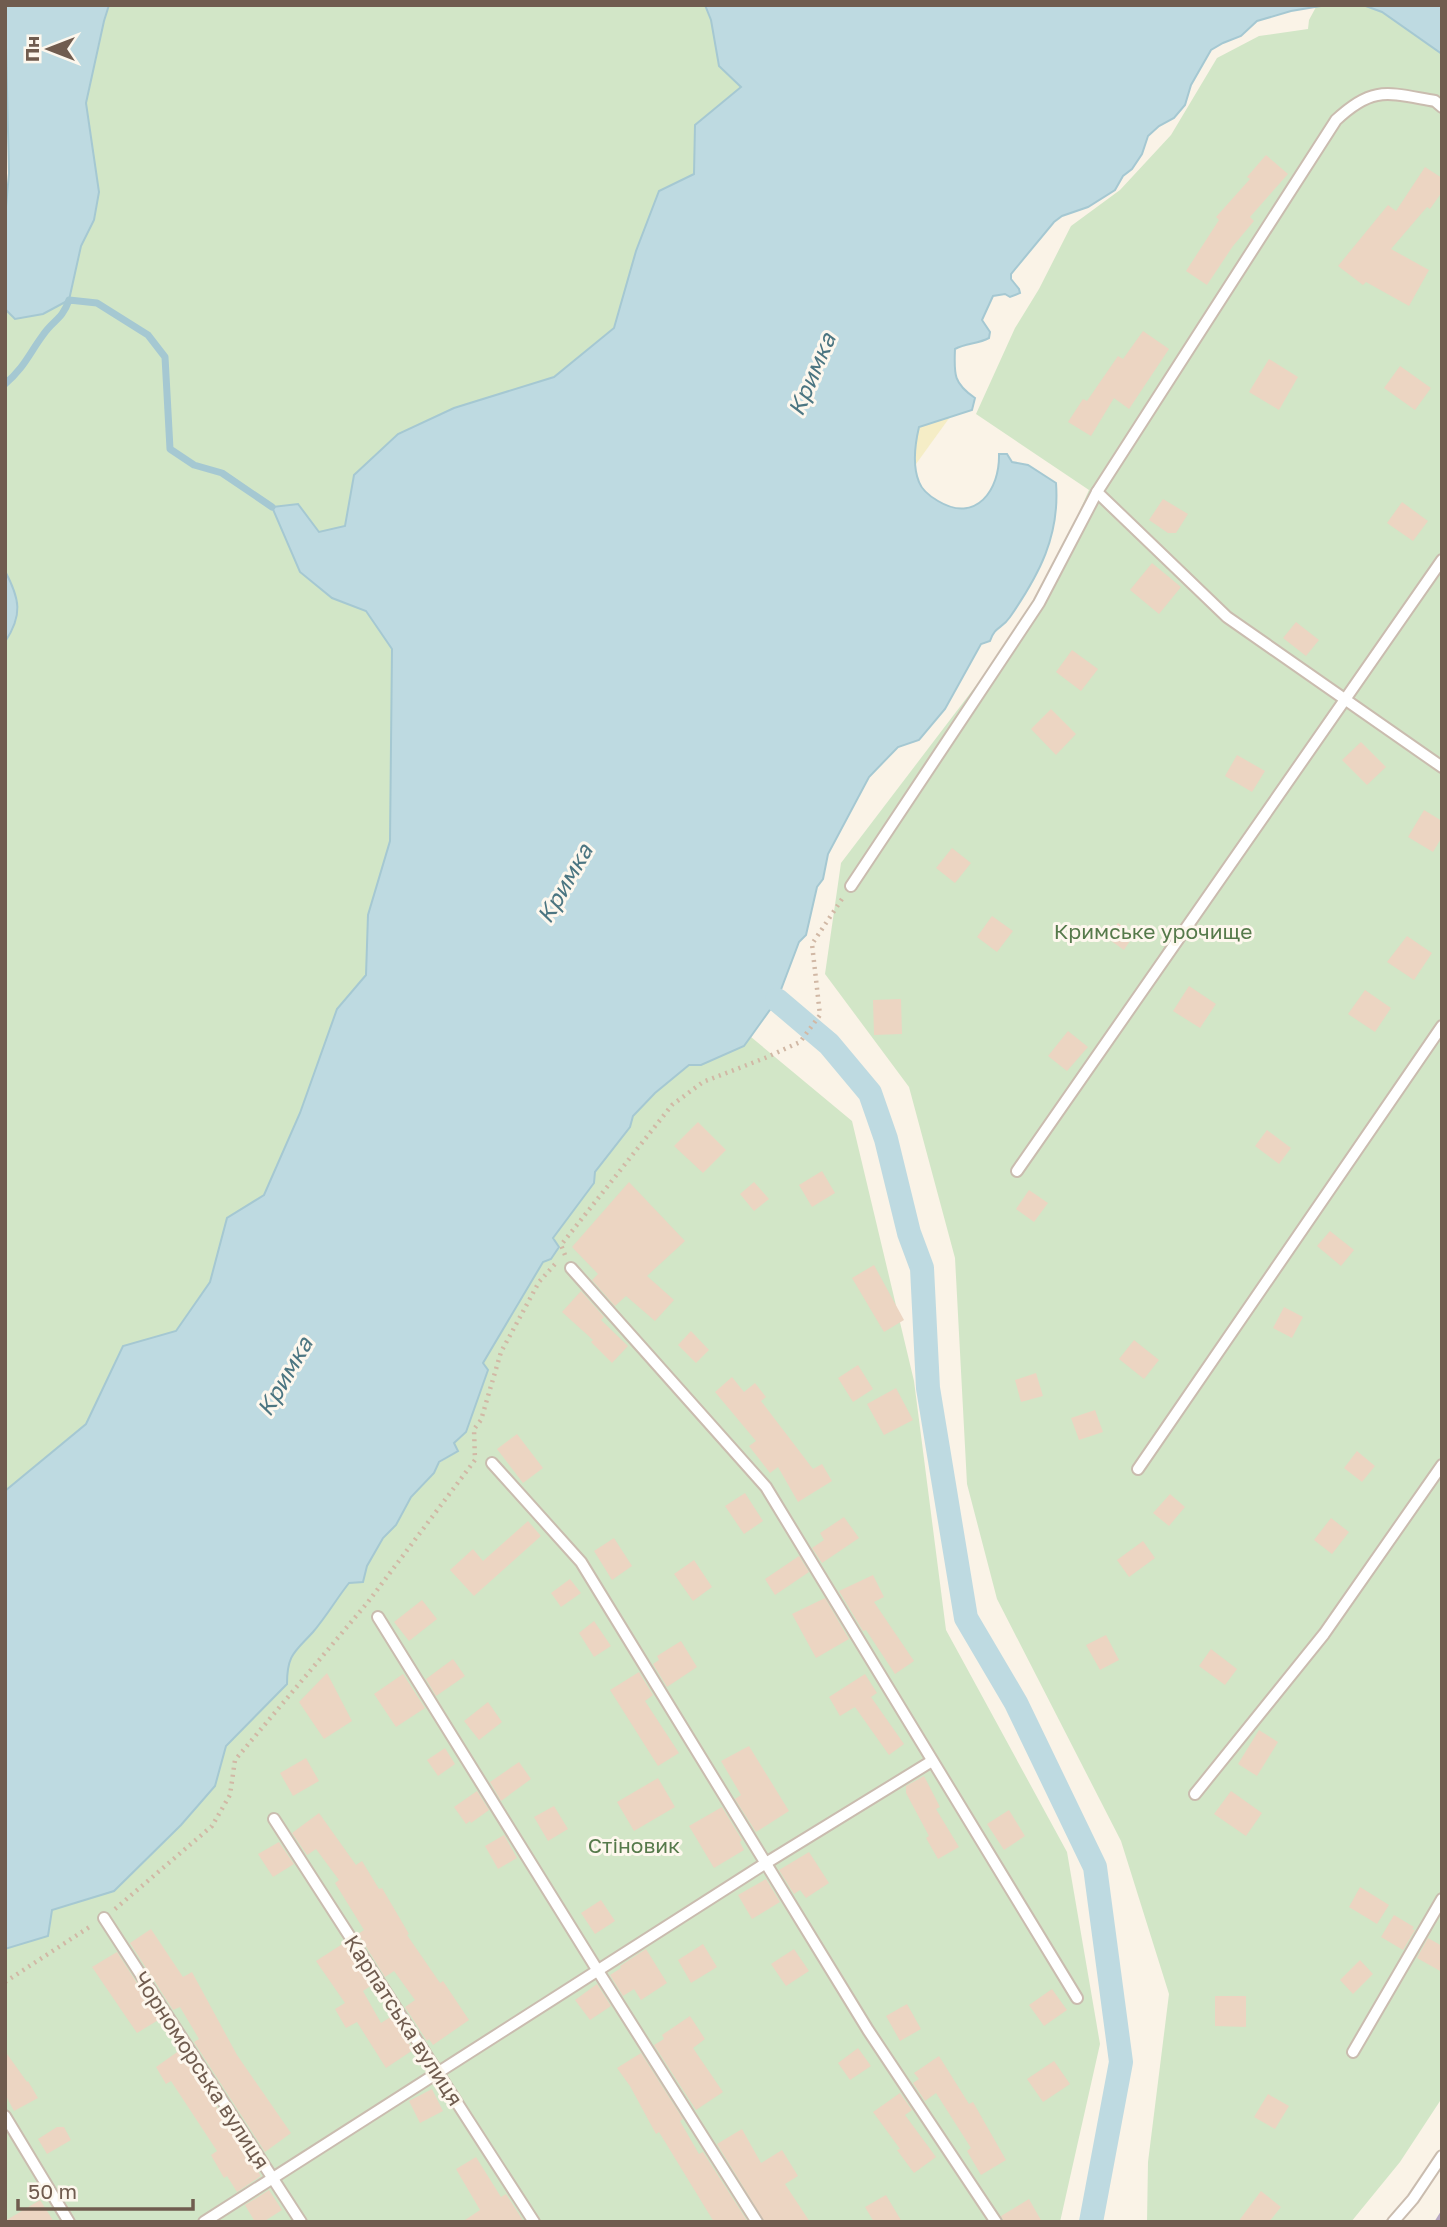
<svg xmlns="http://www.w3.org/2000/svg" width="1447" height="2227" viewBox="0 0 1447 2227" font-family="'Golos Text',sans-serif">
<style>
.green{fill:#d2e6c7}
.sand{fill:#f5edc6}
.water{fill:#bedae1;stroke:#a5c8d2;stroke-width:2}
.lines{fill:none;stroke-linecap:round;stroke-linejoin:round}
.stream{stroke:#a5c8d2;stroke-width:7}
.canal{stroke:#bedae1;stroke-width:24}
.building{fill:#ecd5c2}
.lane-casing{stroke:#cabcaf;stroke-width:14}
.path{stroke:#d1b8a5;stroke-width:4.5;stroke-dasharray:2 5;stroke-linecap:butt}
.lane{stroke:#fff;stroke-width:10}
.rail{stroke:#b7a7c2;stroke-width:5;stroke-dasharray:10 7;stroke-linecap:butt}
.labels{text-anchor:middle;dominant-baseline:central;stroke-width:6;stroke-linejoin:round;paint-order:stroke}
.park-label{font-size:21px;fill:#567a4b;stroke:#fdf7ed}
.street-label{font-size:21px;fill:#705c4f;stroke:#fdf7ed}
.water-label{font-size:23px;font-style:italic;fill:#4b7581;stroke:#fdf7ed}
</style>
<rect width="100%" height="100%" fill="#faf3e7"/>
<g class="green">
<path d="M 109,5 L 705,5 L 742,87 L 695,125 L 695,174 L 659,191 L 636,251 L 614,328 L 554,377 L 454,408 L 355,475 L 345,526 L 319,532 L 332,598 L 366,611 L 392,649 L 390,841 L 368,915 L 366,975 L 337,1009 L 300,1113 L 264,1195 L 227,1218 L 210,1282 L 176,1331 L 123,1346 L 86,1424 L 5,1491 L 5,642 C 24,613 20,600 5,571 L 5,309 L 15,319 L 69,300 L 81,246 L 94,220 L 99,192 L 86,103 L 104,21 Z"/>
<polygon points="1327,5 1363,5 1382,12 1442,54 1442,2098 1400,2162 1351,2222 1147,2222 1148,2162 1169,1994 1121,1841 997,1599 967,1484 955,1258 909,1087 825,974 841,863 1039,603 1089,490 976,414 1015,328 1039,289 1071,226 1120,190 1171,135 1217,58 1259,36 1308,29 1309,20 1316,7"/>
<path d="M 751,1037 L 852,1121 L 914,1381 L 946,1630 L 1067,1852 L 1100,2044 L 1060,2222 L 5,2222 L 5,1949 L 48,1936 L 52,1910 L 114,1891 L 215,1786 L 226,1746 L 286,1684 C 287,1652 295,1653 313,1632 C 326,1617 337,1598 349,1582 L 363,1582 L 367,1566 L 383,1538 L 396,1525 L 411,1497 L 434,1473 L 439,1463 L 458,1451 L 454,1443 L 466,1432 L 488,1371 L 483,1363 L 543,1262 L 551,1259 L 553,1238 L 594,1183 L 595,1172 L 630,1127 L 633,1116 L 655,1093 L 689,1065 L 701,1065 L 743,1046 Z"/>
</g>
<polygon class="sand" points="925,398 950,417 916,464 891,445"/>
<g class="water">
<polygon points="5,5 109,5 104,21 86,103 99,192 94,220 81,246 69,300 43,314 15,319 5,309 5,218 9,173"/>
<path d="M 705,5 L 1327,5 L 1291,11 L 1257,21 L 1241,36 L 1223,43 L 1211,50 L 1191,85 L 1185,105 L 1174,118 L 1159,126 L 1148,136 L 1142,154 L 1132,169 L 1123,176 L 1115,190 L 1088,207 L 1062,216 L 1054,222 L 1011,274 L 1011,279 L 1019,289 L 1020,293 L 1010,297 L 1005,294 L 993,296 L 982,320 L 990,332 L 989,338 C 978,344 966,343 955,349 C 954,374 953,383 975,398 L 972,410 L 919,427 C 915,444 912,465 919,482 C 922,490 931,497 938,501 C 976,524 1000,490 999,454 L 1007,454 L 1012,462 L 1028,465 L 1056,483 C 1060,536 1039,575 1010,617 C 1002,629 995,626 990,641 L 981,644 L 945,709 L 919,740 L 898,747 L 869,777 L 828,854 L 823,879 L 817,887 L 806,935 L 799,942 L 777,1000 L 744,1046 L 701,1065 L 689,1065 L 655,1093 L 633,1116 L 630,1127 L 595,1172 L 594,1183 L 553,1238 L 559,1247 L 551,1259 L 543,1262 L 483,1363 L 488,1370 L 466,1432 L 454,1443 L 458,1451 L 439,1462 L 434,1473 L 411,1497 L 396,1525 L 383,1538 L 367,1566 L 363,1582 L 349,1583 C 337,1598 326,1617 313,1632 C 295,1652 287,1654 287,1684 L 226,1746 L 215,1786 L 181,1825 L 114,1891 L 52,1910 L 48,1936 L 5,1949 L 5,1491 L 86,1424 L 123,1346 L 176,1331 L 210,1282 L 227,1218 L 264,1195 L 300,1113 L 337,1009 L 366,975 L 368,915 L 390,841 L 392,649 L 366,611 L 332,598 L 300,572 L 272,507 L 298,504 L 319,532 L 345,526 L 354,475 L 398,434 L 454,408 L 554,377 L 614,328 L 636,251 L 659,191 L 694,174 L 695,125 L 741,87 L 719,66 L 711,20 Z"/>
<polygon points="1363,5 1442,5 1442,54 1382,12"/>
<path d="M 5,571 C 20,599 23,615 5,642 Z"/>
</g>
<g class="lines">
<path class="stream" d="M 5,384 C 24,368 29,354 43,335 C 53,320 62,320 69,300 L 97,303 L 148,335 L 165,357 L 170,449 L 194,465 L 222,473 L 272,507"/>
<polyline class="canal" points="777,1000 829,1044 870,1093 886,1139 909,1233 922,1268 928,1388 966,1618 1016,1703 1095,1867 1121,2062 1091,2222"/>
</g>
<g class="building">
<polygon points="1266,155 1288,174 1250,217 1254,221 1233,246 1207,285 1186,271 1219,220 1216,217 1250,179 1247,177"/>
<polygon points="1425,167 1442,178 1442,192 1430,209 1427,207 1391,249 1429,270 1409,306 1366,282 1363,285 1338,266 1388,205 1396,211"/>
<polygon points="1143,331 1169,349 1129,409 1114,398 1091,436 1068,422 1083,399 1087,401 1118,356 1123,359"/>
<polygon points="1269,359 1298,377 1279,410 1249,392"/>
<polygon points="1400,366 1431,388 1415,410 1384,388"/>
<polygon points="1163,499 1188,514 1176,533 1168,533 1149,520"/>
<polygon points="1402,502 1428,521 1413,541 1387,523"/>
<polygon points="1152,563 1181,587 1159,614 1130,590"/>
<polygon points="1296,622 1319,640 1306,656 1283,638"/>
<polygon points="1072,650 1098,669 1081,691 1056,672"/>
<polygon points="1051,709 1076,734 1056,755 1031,729"/>
<polygon points="1361,742 1386,767 1367,785 1342,760"/>
<polygon points="1237,755 1265,771 1252,792 1225,776"/>
<polygon points="1424,810 1442,821 1442,837 1433,852 1408,837"/>
<polygon points="952,848 971,863 955,883 936,868"/>
<polygon points="992,916 1013,931 997,952 977,937"/>
<polygon points="1118,923 1134,935 1124,950 1107,938"/>
<polygon points="1407,936 1432,953 1414,980 1387,962"/>
<polygon points="1189,986 1216,1004 1200,1028 1173,1011"/>
<polygon points="1365,990 1391,1008 1375,1032 1348,1014"/>
<polygon points="901,999 902,1034 874,1035 873,1000"/>
<polygon points="1068,1031 1088,1047 1067,1071 1048,1056"/>
<polygon points="698,1122 726,1150 703,1173 674,1146"/>
<polygon points="1267,1130 1291,1148 1279,1164 1255,1146"/>
<polygon points="822,1171 835,1193 812,1207 799,1185"/>
<polygon points="629,1182 685,1241 647,1276 674,1300 655,1321 626,1296 615,1306 592,1280 598,1274 572,1247"/>
<polygon points="754,1182 769,1199 754,1211 740,1194"/>
<polygon points="1029,1190 1048,1203 1034,1222 1016,1209"/>
<polygon points="1330,1231 1354,1250 1341,1266 1317,1246"/>
<polygon points="874,1265 904,1320 884,1332 852,1278"/>
<polygon points="581,1291 604,1317 601,1320 628,1346 612,1363 591,1342 593,1340 562,1312"/>
<polygon points="1284,1307 1303,1317 1292,1338 1273,1328"/>
<polygon points="691,1331 709,1350 696,1363 678,1345"/>
<polygon points="1134,1340 1159,1360 1144,1379 1119,1359"/>
<polygon points="858,1365 873,1389 853,1402 838,1378"/>
<polygon points="1036,1373 1043,1396 1021,1402 1015,1380"/>
<polygon points="732,1377 744,1392 755,1383 766,1397 761,1401 813,1469 822,1464 832,1481 798,1502 778,1467 770,1473 749,1446 756,1441 715,1392"/>
<polygon points="896,1388 913,1420 884,1435 867,1404"/>
<polygon points="1095,1410 1103,1432 1079,1440 1071,1418"/>
<polygon points="517,1434 543,1468 523,1483 497,1449"/>
<polygon points="1357,1451 1375,1466 1362,1482 1344,1468"/>
<polygon points="745,1493 763,1521 744,1534 725,1506"/>
<polygon points="1170,1494 1185,1507 1169,1526 1153,1513"/>
<polygon points="844,1517 859,1538 822,1563 812,1548 824,1540 820,1533"/>
<polygon points="1331,1518 1349,1532 1332,1554 1314,1540"/>
<polygon points="528,1521 541,1536 474,1596 450,1570 473,1549 483,1561"/>
<polygon points="614,1538 632,1566 612,1580 594,1551"/>
<polygon points="1143,1541 1155,1558 1129,1577 1117,1560"/>
<polygon points="799,1556 809,1572 775,1595 765,1579"/>
<polygon points="694,1560 712,1587 693,1601 674,1574"/>
<polygon points="873,1575 884,1597 874,1602 914,1661 895,1674 866,1630 863,1631 839,1591"/>
<polygon points="570,1579 581,1593 561,1607 551,1593"/>
<polygon points="825,1598 849,1639 816,1658 792,1614"/>
<polygon points="422,1600 437,1619 409,1641 394,1622"/>
<polygon points="594,1621 611,1646 594,1657 579,1633"/>
<polygon points="1106,1635 1119,1660 1100,1670 1086,1645"/>
<polygon points="681,1641 697,1667 667,1687 653,1664 659,1660 657,1656"/>
<polygon points="1211,1649 1237,1669 1225,1685 1199,1666"/>
<polygon points="453,1659 465,1676 436,1696 426,1679"/>
<polygon points="639,1672 653,1695 645,1701 679,1753 658,1766 610,1690"/>
<polygon points="327,1673 352,1721 324,1739 299,1702"/>
<polygon points="403,1674 425,1708 396,1727 374,1694"/>
<polygon points="865,1674 877,1693 871,1697 904,1744 889,1755 855,1707 840,1716 829,1697"/>
<polygon points="488,1702 502,1722 479,1740 464,1721"/>
<polygon points="1259,1730 1278,1742 1257,1776 1238,1764"/>
<polygon points="749,1746 789,1811 756,1832 735,1799 741,1795 721,1761"/>
<polygon points="445,1748 455,1764 438,1776 427,1760"/>
<polygon points="306,1758 319,1781 293,1796 280,1773"/>
<polygon points="519,1762 531,1779 501,1801 490,1782"/>
<polygon points="924,1776 940,1807 936,1809 959,1847 938,1859 926,1838 929,1836 906,1793 906,1786"/>
<polygon points="658,1778 675,1807 634,1831 617,1802"/>
<polygon points="477,1791 489,1810 471,1823 470,1821 466,1824 454,1807"/>
<polygon points="1231,1791 1262,1813 1246,1836 1214,1814"/>
<polygon points="554,1806 568,1829 548,1841 534,1817"/>
<polygon points="722,1807 742,1840 740,1842 744,1850 714,1868 689,1826"/>
<polygon points="1009,1810 1025,1836 1004,1850 987,1824"/>
<polygon points="319,1813 356,1865 362,1861 379,1889 382,1888 409,1934 407,1935 440,1983 443,1981 469,2020 433,2045 429,2039 427,2041 405,2007 415,2000 394,1971 385,1977 358,1934 364,1930 335,1883 339,1880 316,1849 307,1855 292,1833"/>
<polygon points="504,1835 517,1858 498,1869 485,1846"/>
<polygon points="279,1842 294,1864 273,1877 258,1854"/>
<polygon points="809,1852 829,1883 806,1898 800,1890 794,1894 779,1870"/>
<polygon points="766,1879 780,1902 752,1919 738,1895"/>
<polygon points="1360,1887 1389,1905 1377,1924 1349,1907"/>
<polygon points="601,1900 615,1921 595,1934 581,1913"/>
<polygon points="1394,1915 1414,1927 1412,1929 1415,1930 1403,1950 1381,1937"/>
<polygon points="151,1929 183,1977 192,1972 237,2055 291,2133 265,2152 194,2042 199,2039 180,2007 173,2010 130,1943"/>
<polygon points="1428,1938 1442,1946 1442,1972 1417,1958"/>
<polygon points="344,1943 372,1985 363,1991 381,2023 392,2016 413,2050 386,2068 357,2022 346,2028 335,2009 345,2003 316,1961"/>
<polygon points="703,1944 717,1967 691,1983 678,1960"/>
<polygon points="646,1949 667,1983 641,2000 634,1989 623,1996 610,1975 621,1968 620,1966"/>
<polygon points="794,1949 809,1971 786,1986 771,1964"/>
<polygon points="117,1952 160,2019 137,2033 92,1967"/>
<polygon points="1360,1960 1373,1974 1353,1994 1340,1980"/>
<polygon points="597,1984 611,2006 590,2020 575,2000"/>
<polygon points="1052,1989 1067,2010 1044,2026 1029,2005"/>
<polygon points="1215,1996 1246,1996 1246,2027 1215,2026"/>
<polygon points="907,2004 921,2029 900,2041 886,2016"/>
<polygon points="690,2016 705,2039 693,2048 723,2092 696,2110 654,2045 664,2039 662,2035"/>
<polygon points="858,2048 871,2066 850,2080 838,2063"/>
<polygon points="180,2050 261,2176 237,2192 227,2176 224,2178 211,2155 217,2151 171,2081 166,2084 156,2067"/>
<polygon points="5,2051 27,2082 28,2081 38,2098 14,2111 5,2094"/>
<polygon points="641,2053 683,2119 680,2121 699,2154 703,2152 748,2222 714,2222 659,2132 656,2134 630,2086 617,2068"/>
<polygon points="939,2056 969,2104 973,2102 1006,2160 981,2175 967,2151 971,2148 936,2093 925,2101 913,2083 919,2079 914,2073"/>
<polygon points="1054,2061 1070,2084 1043,2102 1027,2079"/>
<polygon points="432,2089 443,2111 420,2123 409,2101"/>
<polygon points="900,2093 912,2110 905,2115 936,2157 914,2173 897,2150 900,2149 873,2112"/>
<polygon points="1268,2094 1289,2106 1275,2129 1254,2117"/>
<polygon points="57,2127 64,2127 71,2140 47,2154 38,2139"/>
<polygon points="742,2129 761,2163 782,2150 798,2176 785,2184 810,2222 765,2222 717,2144"/>
<polygon points="476,2157 501,2197 506,2194 524,2222 462,2222 480,2210 456,2169"/>
<polygon points="269,2190 282,2210 263,2222 255,2222 245,2205"/>
<polygon points="1261,2191 1281,2207 1269,2222 1238,2222"/>
<polygon points="886,2195 902,2222 874,2222 865,2207"/>
<polygon points="1029,2199 1042,2222 1004,2222 1001,2216"/>
<polygon points="40,2200 54,2222 5,2222 5,2221"/>
</g>
<g class="lines">
<g class="lane-casing">
<g id="lane">
<path d="M 1442,107 L 1435,101 C 1388,93 1373,85 1336,120 L 1097,492 L 1227,617 L 1442,767"/>
<polyline points="851,886 1039,603 1097,492"/>
<polyline points="1017,1171 1442,560"/>
<polyline points="571,1268 766,1487 1077,1998"/>
<polyline points="492,1463 581,1562 868,2030 996,2222"/>
<polyline points="1138,1469 1442,1026"/>
<polyline points="378,1617 598,1971 757,2222"/>
<polyline points="1195,1794 1324,1634 1442,1465"/>
<polyline points="274,1819 534,2222"/>
<polyline points="104,1918 301,2222"/>
<polyline points="1353,2052 1442,1899"/>
<polyline points="5,2116 69,2222"/>
<polyline points="204,2222 766,1863 932,1761"/>
<polyline points="1393,2222 1413,2199 1442,2156"/>
</g>
</g>
<g class="path">
<polyline points="565,1255 561,1245 672,1105 703,1082 765,1058 800,1042 820,1015 812,944 842,899"/>
<polyline points="115,1909 212,1826 230,1795 235,1760 368,1602 475,1460 474,1429 481,1420 501,1352 539,1282 555,1264"/>
<polyline points="5,1982 91,1926"/>
</g>
<use href="#lane" class="lane"/>
<polyline class="rail" points="1437,2222 1442,2214"/>
</g>
<g class="labels">
<g class="park-label">
<text x="1153" y="931">Кримське урочище</text>
<text x="634" y="1845">Стіновик</text>
</g>
<g class="street-label">
<text transform="translate(404 2020) rotate(57)">Карпатська вулиця</text>
<text transform="translate(202 2070) rotate(57)">Чорноморська вулиця</text>
</g>
<g class="water-label">
<text transform="translate(811 374) rotate(-67)">Кримка</text>
<text transform="translate(564 883) rotate(-60)">Кримка</text>
<text transform="translate(284 1376) rotate(-60)">Кримка</text>
</g>
</g>
<rect width="1447" height="2227" fill="none" stroke="#705c4f" stroke-width="14"/>
<g transform="translate(49 49) rotate(270)" stroke="#fdf7ed" stroke-width="5" paint-order="stroke">
<path d="M0-5L12 26L0 18L-12 26Z" fill="#705c4f"/>
<text y="-10" font-size="19" font-weight="bold" text-anchor="middle" fill="#705c4f">Пн</text>
</g>
<path d="M18 2199v10h175v-10" fill="none" stroke="#705c4f" stroke-width="3.5"/>
<text x="28" y="2199" font-size="21" fill="#705c4f" stroke="#fdf7ed" stroke-width="5" paint-order="stroke">50 m</text>
</svg>
